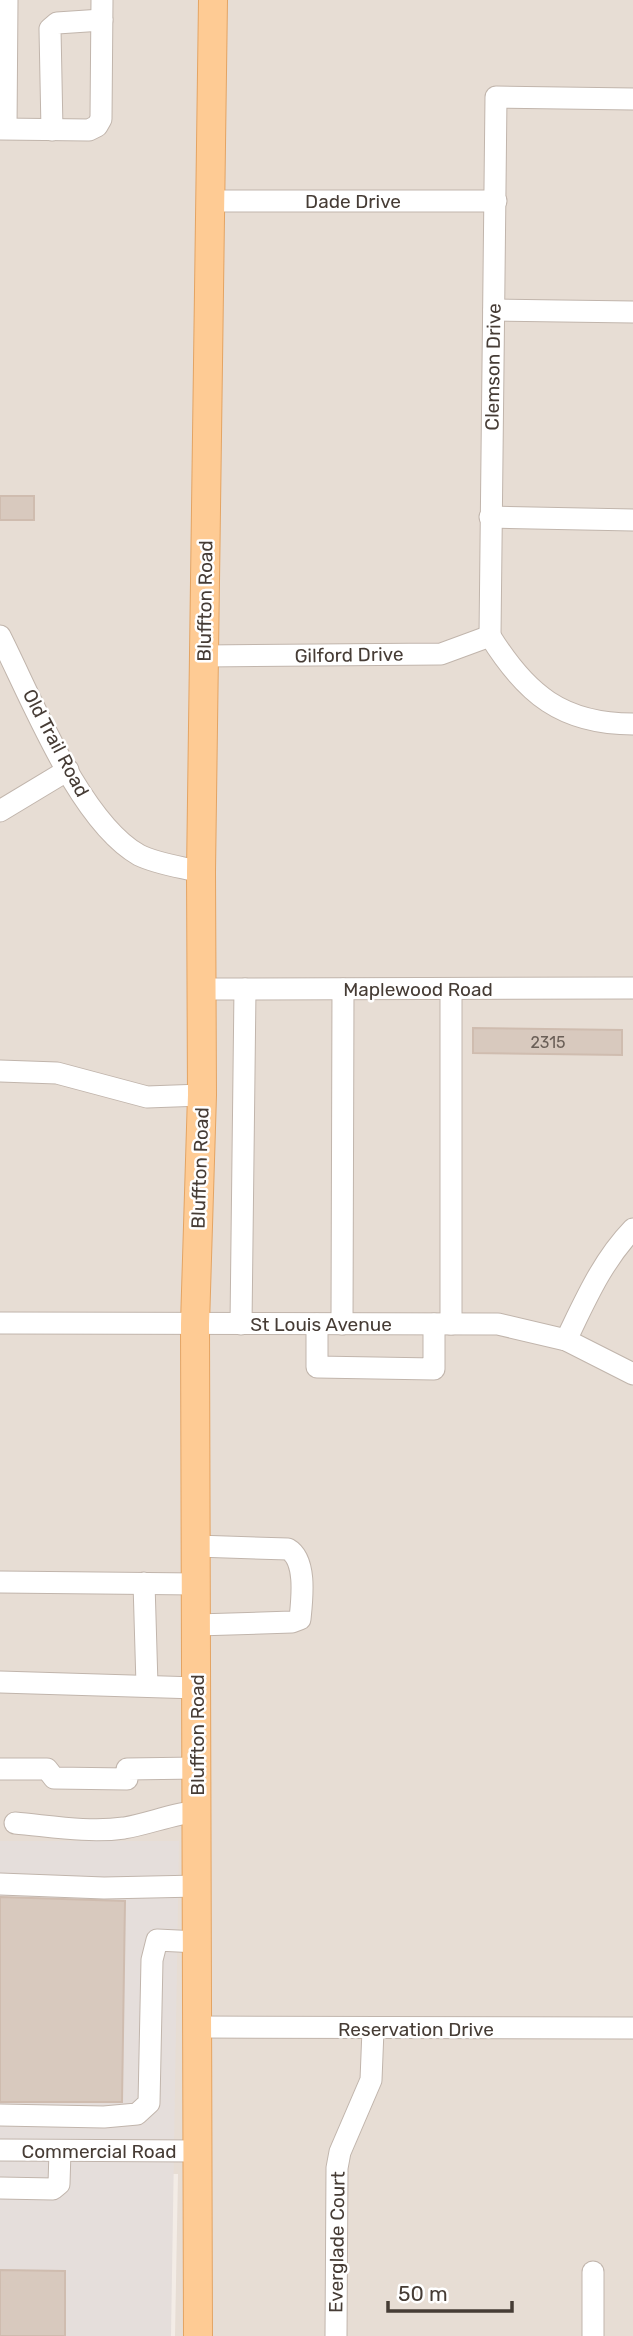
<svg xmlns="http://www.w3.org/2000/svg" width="633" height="2336" viewBox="0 0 633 2336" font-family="Rubik,sans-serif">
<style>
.residential{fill:#e7ddd4}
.industrial{fill:#e5dedb}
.building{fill:#d8c9be;stroke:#cfbcaf;stroke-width:2}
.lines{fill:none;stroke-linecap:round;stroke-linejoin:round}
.minor-casing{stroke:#c1b5ac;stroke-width:23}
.major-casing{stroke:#e4a463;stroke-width:30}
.minor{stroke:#fff;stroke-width:21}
.major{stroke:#fecb94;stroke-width:28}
.labels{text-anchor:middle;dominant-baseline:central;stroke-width:5;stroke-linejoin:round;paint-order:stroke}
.number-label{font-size:16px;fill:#6a5f57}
.street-label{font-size:19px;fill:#463c35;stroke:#fff}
</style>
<rect width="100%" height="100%" fill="#f3ece6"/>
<polygon class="residential" points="0,0 633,0 633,2336 175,2336 178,2174 0,2172"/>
<polygon class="industrial" points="0,1841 179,1841 171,2336 0,2336"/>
<g class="building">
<rect x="0" y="496" width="34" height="24"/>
<polygon points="473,1028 622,1030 622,1055 473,1053"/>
<polygon points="0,1897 125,1901 122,2102 0,2102"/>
<polygon points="0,2270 65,2271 65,2336 0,2336"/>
</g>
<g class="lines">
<g class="minor-casing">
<g id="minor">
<polyline points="6,128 7,0"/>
<polyline points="0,129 89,130 97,126 101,119 102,0"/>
<polyline points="52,130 50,29 57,23 102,20"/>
<polyline points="211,201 496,201"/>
<polyline points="494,310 633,312"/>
<polyline points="490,517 633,520"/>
<path d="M 0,636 C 31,697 79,821 139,855 C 157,864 181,867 201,872"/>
<polyline points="490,636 496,97 633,99"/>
<path d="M 490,636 C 526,694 562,724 633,724"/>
<polyline points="204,656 441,654 490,636"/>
<polyline points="0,811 68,770"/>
<polyline points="203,989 633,988"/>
<polyline points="0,1071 57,1073 147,1097 202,1095"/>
<polyline points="0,1323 498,1324 566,1340 633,1374"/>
<polyline points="241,1324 245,989"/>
<polyline points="317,1324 317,1367 434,1369 434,1324"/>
<polyline points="342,1324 343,989"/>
<polyline points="451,1324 451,989"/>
<path d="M 566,1340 C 585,1301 602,1261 633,1229"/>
<path d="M 196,1546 L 288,1549 C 307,1560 302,1599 300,1619 L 292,1622 L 197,1625"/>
<polyline points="0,1582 196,1584"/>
<polyline points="144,1583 147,1685"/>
<polyline points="0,1682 197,1688"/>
<polyline points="0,1769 47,1769 54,1778 127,1779 127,1769 197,1768"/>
<path d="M 15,1823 C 50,1826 88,1833 124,1828 C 148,1824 172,1814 198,1811"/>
<polyline points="0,1884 104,1888 198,1886"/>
<polyline points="199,2027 633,2028"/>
<polyline points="0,2115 104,2117 137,2114 149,2103 152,1960 157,1940 198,1942"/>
<polyline points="0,2150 198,2151"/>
<polyline points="0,2188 53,2189 59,2184 60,2151"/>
<polyline points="336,2336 337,2168 340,2152 371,2080 373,2030"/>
<polyline points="593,2336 593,2272"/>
</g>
</g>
<g class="major-casing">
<polyline id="major" points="198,2336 195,1324 202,1095 201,872 213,0"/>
</g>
<use href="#minor" class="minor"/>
<use href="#major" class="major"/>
</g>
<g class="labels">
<g class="number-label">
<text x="548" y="1042">2315</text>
</g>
<g class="street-label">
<text x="353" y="201">Dade Drive</text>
<text transform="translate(493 367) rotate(-89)">Clemson Drive</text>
<text transform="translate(205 601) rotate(-89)">Bluffton Road</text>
<text transform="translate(349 655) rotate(-1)">Gilford Drive</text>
<text transform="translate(56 743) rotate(62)">Old Trail Road</text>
<text x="418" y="989">Maplewood Road</text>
<text transform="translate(200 1168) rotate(-88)">Bluffton Road</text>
<text x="321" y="1324">St Louis Avenue</text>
<text transform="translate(197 1735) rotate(-90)">Bluffton Road</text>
<text x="416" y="2029">Reservation Drive</text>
<text x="99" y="2151">Commercial Road</text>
<text transform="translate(337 2242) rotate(-89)">Everglade Court</text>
</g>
</g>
<path d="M388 2301v10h124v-10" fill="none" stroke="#463c35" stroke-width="3.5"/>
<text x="398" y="2301" font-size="21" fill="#463c35" stroke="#ffffff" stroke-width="5" paint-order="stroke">50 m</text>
</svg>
